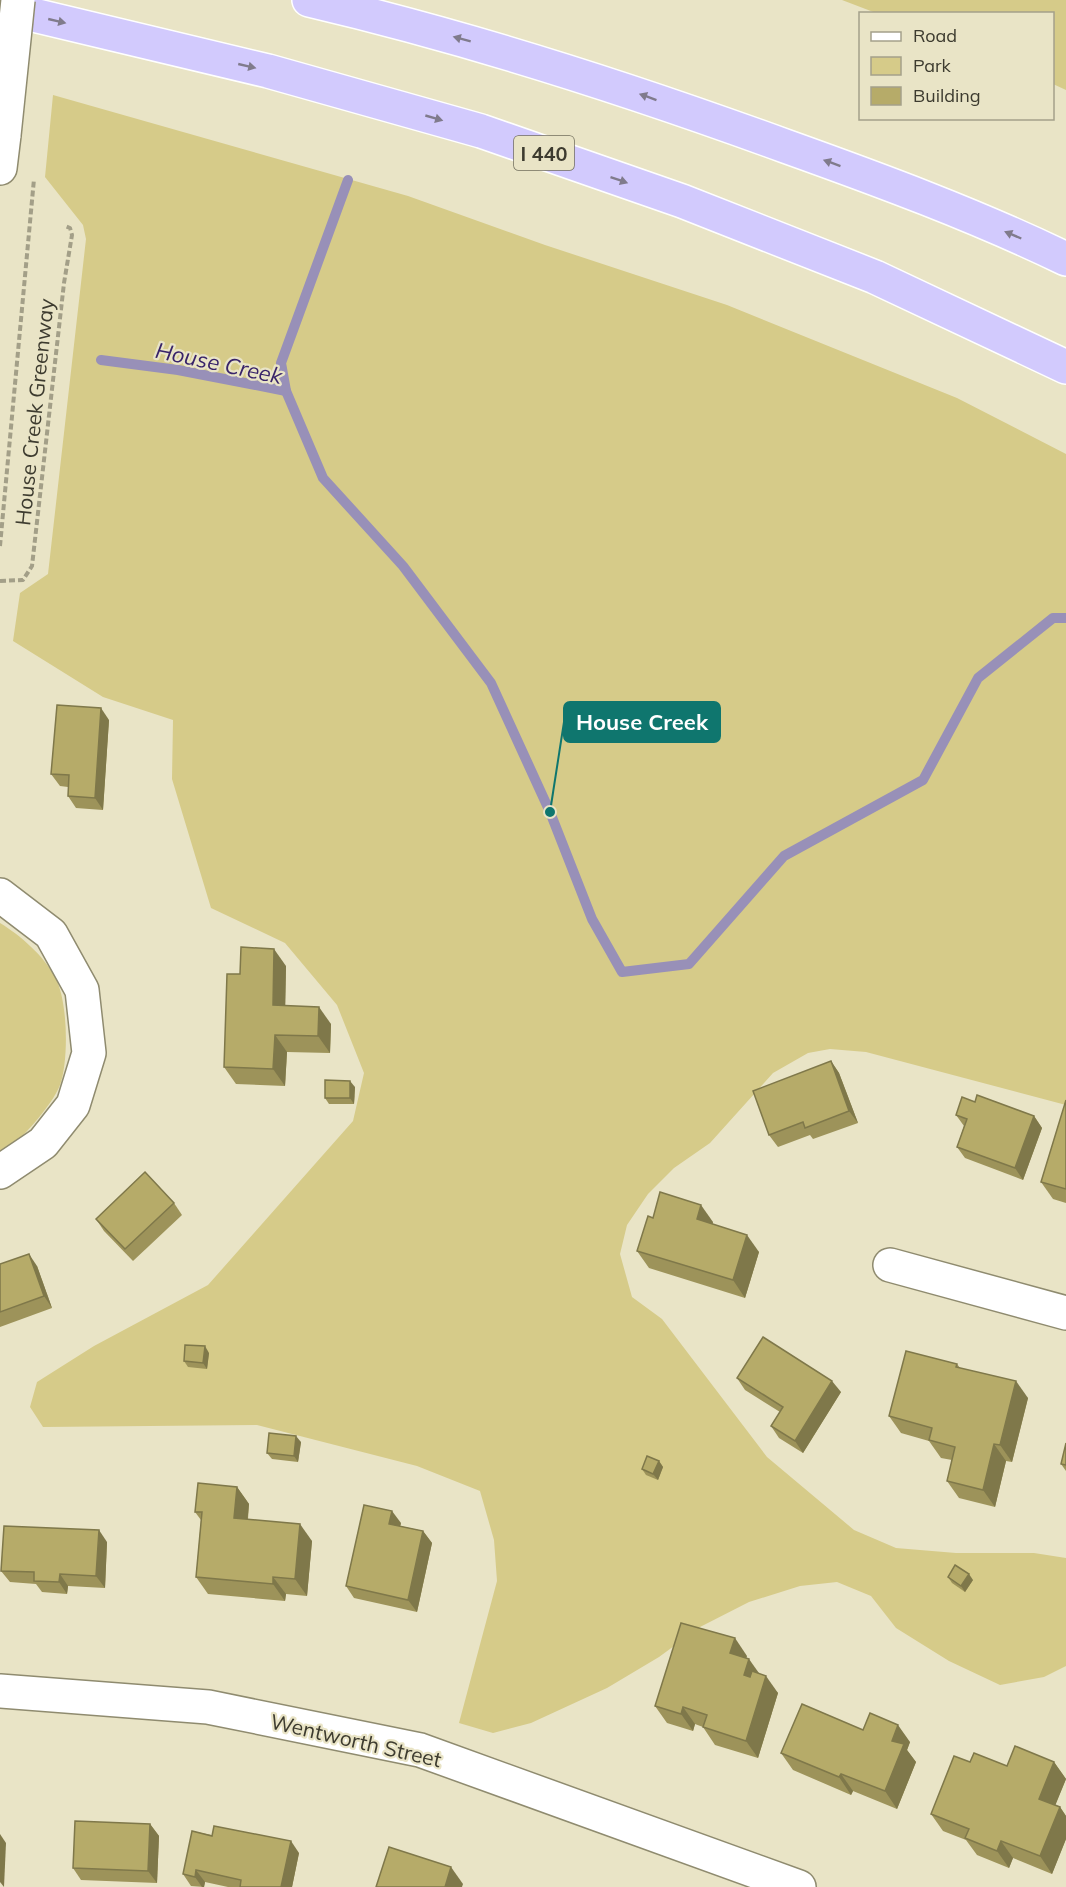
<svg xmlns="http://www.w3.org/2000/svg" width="1066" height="1887" viewBox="0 0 1066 1887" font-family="Mulish,sans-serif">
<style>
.green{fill:#d6cb89}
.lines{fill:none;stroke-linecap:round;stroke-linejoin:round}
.stream{stroke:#9890b8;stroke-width:10}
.street-casing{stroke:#8f8b6f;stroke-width:36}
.secondary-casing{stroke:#8f8b6f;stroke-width:36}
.highway-casing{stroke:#fff;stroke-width:36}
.path{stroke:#a39f88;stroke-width:4;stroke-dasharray:6 3;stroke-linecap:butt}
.street{stroke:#fff;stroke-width:33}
.secondary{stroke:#fff;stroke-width:33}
.highway{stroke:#d2cafd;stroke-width:33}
.secondary-bridge-casing{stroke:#8f8b6f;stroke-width:36;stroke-linecap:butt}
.secondary-bridge{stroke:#fff;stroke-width:33}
.wall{fill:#9d935a}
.shaded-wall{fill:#7f784a}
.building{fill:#b6ab69;stroke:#7f784a;stroke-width:1.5}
.oneway{fill:#807b8c}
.labels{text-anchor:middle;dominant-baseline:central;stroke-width:4.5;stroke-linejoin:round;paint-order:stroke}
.shield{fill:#e9e4c6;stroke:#716e5c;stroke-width:1.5}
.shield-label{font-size:20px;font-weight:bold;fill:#3d3b2f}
.street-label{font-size:21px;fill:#3d3b2f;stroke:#e9e4c6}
.water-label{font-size:22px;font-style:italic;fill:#382369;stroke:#e9e4c6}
.leader{fill:none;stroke:#0f766e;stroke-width:2}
.callout-dot{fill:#0f766e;stroke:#e9e4c6;stroke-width:2}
.callout{fill:#0f766e;stroke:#0f766e;stroke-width:2}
.callout-label{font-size:22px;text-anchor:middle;font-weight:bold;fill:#fff}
</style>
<rect width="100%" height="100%" fill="#e9e4c6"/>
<g class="green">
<polygon points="842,0 1066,0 1066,90 1053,84 1052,14 876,13"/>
<polygon points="53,95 408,196 545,245 727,305 957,398 1066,454 1066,1105 866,1052 830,1049 808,1053 773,1073 710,1143 674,1168 648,1194 627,1225 620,1254 632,1297 662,1319 767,1457 854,1530 896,1548 956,1553 1034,1553 1066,1558 1066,1666 1044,1677 1000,1685 949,1661 896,1628 871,1596 837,1582 800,1586 749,1602 700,1627 659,1657 607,1688 531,1723 493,1733 459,1723 497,1581 494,1540 480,1491 417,1466 257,1425 43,1427 30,1407 37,1382 94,1346 208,1285 353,1121 364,1073 337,1005 285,943 211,908 172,779 173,720 103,697 13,641 20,593 48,574 86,239 83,225 45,177"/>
<path d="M 0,923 C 20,935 44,956 55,977 C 68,1000 69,1060 60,1085 C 53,1104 18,1145 0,1154 Z"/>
</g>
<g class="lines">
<g class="stream">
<polyline points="348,180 281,363 286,391 323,478 403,566 491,683 550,812 592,919 622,972 689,964 784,856 923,780 978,678 1053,618 1066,618"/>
<polyline points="101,360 178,370 286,391"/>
</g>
<g class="street-casing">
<g id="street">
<polyline points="0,895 51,934 82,990 89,1053 73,1105 43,1143 0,1172"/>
<polyline points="890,1265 1066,1313"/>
<polyline points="0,1691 208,1707 420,1750 799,1887"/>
</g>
</g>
<g class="secondary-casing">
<polyline id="secondary" points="0,168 4,135"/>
</g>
<g class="highway-casing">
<g id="highway">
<path d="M 309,0 C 471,38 629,89 785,146 C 880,180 975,215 1066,259"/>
<polyline points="0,7 268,71 481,131 682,201 875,277 1066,367"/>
</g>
</g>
<g class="path">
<polyline points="0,546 34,179"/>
<polyline points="0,581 23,580 32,566 64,283 72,235 70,228 65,226"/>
</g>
<use href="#street" class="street"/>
<use href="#secondary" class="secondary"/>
<use href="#highway" class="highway"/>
<g class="secondary-bridge-casing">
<polyline id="secondary-bridge" points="4,135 18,0"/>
</g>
<use href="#secondary-bridge" class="secondary-bridge"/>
</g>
<g class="wall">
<polygon points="109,720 103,810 76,808 68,796 68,787 60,786 51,774"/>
<polygon points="286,966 285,1005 331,1024 330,1053 287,1052 285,1086 236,1084 224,1067 240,974"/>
<polygon points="831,1061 839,1073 858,1123 813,1139 810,1135 778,1147 769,1135"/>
<polygon points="355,1087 354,1104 329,1104 325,1098"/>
<polygon points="1066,1100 1066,1203 1053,1199 1041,1182"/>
<polygon points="975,1102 1034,1116 1042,1128 1023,1180 965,1158 957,1147 964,1126 956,1115"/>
<polygon points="174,1203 182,1215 133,1261 104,1231 96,1219"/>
<polygon points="653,1218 713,1222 712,1224 759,1252 745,1298 649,1268 637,1251"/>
<polygon points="0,1264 37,1266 52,1308 0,1327"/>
<polygon points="209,1353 207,1369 188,1367 184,1361"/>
<polygon points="957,1364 960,1368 1028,1398 1012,1462 1006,1461 995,1507 959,1498 947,1481 952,1460 941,1458 929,1441 901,1433 889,1416"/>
<polygon points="737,1378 841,1392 803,1453 779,1438 771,1426 780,1412 745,1390"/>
<polygon points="301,1442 298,1462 272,1459 267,1453"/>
<polygon points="1066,1443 1066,1471 1061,1464"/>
<polygon points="659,1461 663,1467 658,1480 646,1475 642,1469"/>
<polygon points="237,1487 249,1504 248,1519 312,1541 307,1596 286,1594 285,1601 208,1594 196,1577 201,1520 195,1512"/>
<polygon points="401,1523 400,1526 423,1531 432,1543 417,1612 354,1598 346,1586"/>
<polygon points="107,1542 105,1588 68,1586 67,1594 42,1592 36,1584 10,1582 1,1571"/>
<polygon points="948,1577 973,1580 965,1592 952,1583"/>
<polygon points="747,1656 746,1658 759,1674 778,1693 758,1758 715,1745 703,1727 695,1724 693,1731 667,1723 655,1706"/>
<polygon points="863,1730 910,1742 907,1750 916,1762 897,1809 853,1791 851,1795 793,1770 781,1753"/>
<polygon points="970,1762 1007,1766 1054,1762 1066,1779 1055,1805 1060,1807 1066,1816 1066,1839 1052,1874 1013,1858 1009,1868 977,1855 966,1840 943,1831 931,1814"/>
<polygon points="150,1824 159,1836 157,1883 81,1880 73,1868"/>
<polygon points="192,1831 299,1853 292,1887 228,1887 205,1882 204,1887 191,1886 183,1874"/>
</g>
<g class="shaded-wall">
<polygon points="101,708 109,720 103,810 95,798"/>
<polygon points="274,949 286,966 285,1022 273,1005"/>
<polygon points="319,1007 331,1024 330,1053 318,1036"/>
<polygon points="275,1035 287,1052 285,1086 273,1069"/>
<polygon points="831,1061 839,1073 858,1123 849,1111"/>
<polygon points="350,1081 355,1087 354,1104 350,1098"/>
<polygon points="1034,1116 1042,1128 1023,1180 1015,1168"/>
<polygon points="701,1205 713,1222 709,1236 697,1219"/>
<polygon points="747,1235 759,1252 745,1298 733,1280"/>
<polygon points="29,1254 37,1266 52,1308 44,1296"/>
<polygon points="205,1346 209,1353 207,1369 203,1363"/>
<polygon points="832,1381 841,1392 803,1453 795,1441"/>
<polygon points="1016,1381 1028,1398 1012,1462 1000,1445"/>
<polygon points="296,1436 301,1442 298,1462 294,1456"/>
<polygon points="994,1444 1006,1461 995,1507 983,1490"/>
<polygon points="659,1461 663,1467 658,1480 653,1474"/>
<polygon points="237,1487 249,1504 246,1535 234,1518"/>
<polygon points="392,1511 401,1523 398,1536 389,1524"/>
<polygon points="300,1524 312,1541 307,1596 295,1579"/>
<polygon points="99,1530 107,1542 105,1588 96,1576"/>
<polygon points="423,1531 432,1543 417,1612 408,1600"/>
<polygon points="60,1574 68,1586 67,1594 59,1582"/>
<polygon points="969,1574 973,1580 965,1592 961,1586"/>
<polygon points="273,1577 286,1594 285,1601 273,1584"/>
<polygon points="735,1638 747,1656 742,1670 730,1653"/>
<polygon points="749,1659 761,1676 756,1692 744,1675"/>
<polygon points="766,1676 778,1693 758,1758 746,1741"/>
<polygon points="683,1707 695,1724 693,1731 681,1714"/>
<polygon points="898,1725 910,1742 907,1750 916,1762 897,1809 885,1791 892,1741"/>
<polygon points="1054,1762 1066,1779 1051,1816 1039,1799"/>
<polygon points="841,1774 853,1791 851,1795 839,1777"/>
<polygon points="1060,1807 1066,1816 1066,1839 1052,1874 1040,1856"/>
<polygon points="150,1824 159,1836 157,1883 148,1871"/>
<polygon points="0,1834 6,1843 4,1887 0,1882"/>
<polygon points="291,1841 299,1853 292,1887 281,1887"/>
<polygon points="1001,1841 1013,1858 1009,1868 997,1851"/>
<polygon points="451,1867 463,1884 462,1887 445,1887"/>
<polygon points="196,1870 205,1882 204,1887 202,1887 195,1877"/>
</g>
<g class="building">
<polygon points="57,705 101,708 95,798 68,796 69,775 51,774"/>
<polygon points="241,947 274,949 273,1005 319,1007 318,1036 275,1035 273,1069 224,1067 227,974 240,974"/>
<polygon points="831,1061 849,1111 805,1128 803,1122 769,1135 753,1091"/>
<polygon points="325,1080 350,1081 350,1098 325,1098"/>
<polygon points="977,1095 1034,1116 1015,1168 957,1147 967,1119 956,1115 962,1097 975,1102"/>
<polygon points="1066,1100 1066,1189 1041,1182"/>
<polygon points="145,1172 174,1203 125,1249 96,1219"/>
<polygon points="660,1192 701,1205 697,1219 747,1235 733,1280 637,1251 648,1216 653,1218"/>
<polygon points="29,1254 44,1296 0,1312 0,1264"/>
<polygon points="763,1337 832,1381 795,1441 771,1426 783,1407 737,1378"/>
<polygon points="185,1345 205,1346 203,1363 184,1361"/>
<polygon points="906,1351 957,1364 956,1367 1016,1381 1000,1445 994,1444 983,1490 947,1481 955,1447 929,1440 932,1428 889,1416"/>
<polygon points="269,1433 296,1436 294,1456 267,1453"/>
<polygon points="1066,1443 1066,1465 1061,1464"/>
<polygon points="647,1456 659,1461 653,1474 642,1469"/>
<polygon points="198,1483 237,1487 234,1518 300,1524 295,1579 273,1577 273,1584 196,1577 202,1512 195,1512"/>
<polygon points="364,1505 392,1511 389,1524 423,1531 408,1600 346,1586"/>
<polygon points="4,1526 99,1530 96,1576 60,1574 59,1582 34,1581 34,1572 1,1571"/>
<polygon points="955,1565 969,1574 961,1586 948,1577"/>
<polygon points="681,1623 735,1638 730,1653 749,1659 744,1675 750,1677 752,1671 766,1676 746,1741 703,1727 707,1715 683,1707 681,1714 655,1706"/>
<polygon points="802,1704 863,1730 870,1713 898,1725 892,1741 904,1744 885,1791 841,1774 839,1777 781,1753"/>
<polygon points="1015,1746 1054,1762 1039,1799 1060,1807 1040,1856 1001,1841 997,1851 965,1838 969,1829 931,1814 954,1756 970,1762 974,1753 1007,1766"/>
<polygon points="75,1821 150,1824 148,1871 73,1868"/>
<polygon points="214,1826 291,1841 281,1887 240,1887 241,1880 196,1870 195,1877 183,1874 192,1831 212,1836"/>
<polygon points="389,1847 451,1867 445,1887 376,1887"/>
</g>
<defs><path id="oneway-solid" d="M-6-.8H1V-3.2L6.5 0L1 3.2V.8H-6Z" transform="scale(1.5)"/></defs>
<g class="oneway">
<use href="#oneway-solid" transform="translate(57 21) rotate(13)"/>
<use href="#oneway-solid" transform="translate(462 39) rotate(-165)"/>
<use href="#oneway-solid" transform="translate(247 66) rotate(13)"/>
<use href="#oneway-solid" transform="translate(648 97) rotate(-160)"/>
<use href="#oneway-solid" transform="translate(434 118) rotate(16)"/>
<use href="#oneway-solid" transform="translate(832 163) rotate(-160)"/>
<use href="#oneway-solid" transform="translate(619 180) rotate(19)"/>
<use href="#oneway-solid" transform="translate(1013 235) rotate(-157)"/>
</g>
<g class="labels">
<rect class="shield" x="514" y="136" width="60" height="34" rx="4.5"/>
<g class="shield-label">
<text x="544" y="153">I 440</text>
</g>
<g class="street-label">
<text transform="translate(34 412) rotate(-84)">House Creek Greenway</text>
<text transform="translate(356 1740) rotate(13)">Wentworth Street</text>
</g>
<g class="water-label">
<text transform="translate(219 363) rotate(12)">House Creek</text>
</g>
</g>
<path class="leader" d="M550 812L564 722"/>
<circle class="callout-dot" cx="550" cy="812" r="6"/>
<rect class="callout" x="564" y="702" width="156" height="40" rx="6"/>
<g class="callout-label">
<text x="642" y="730">House Creek</text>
</g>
<rect x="859" y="12" width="195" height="108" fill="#e9e4c6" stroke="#a4a08a" stroke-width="1.5"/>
<rect x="871" y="32" width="30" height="9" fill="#ffffff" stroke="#a4a08a" stroke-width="1.5"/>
<text x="913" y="42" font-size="18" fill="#3d3b2f">Road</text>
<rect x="871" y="57" width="30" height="18" fill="#d6cb89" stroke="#a4a08a" stroke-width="1.5"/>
<text x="913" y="72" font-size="18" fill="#3d3b2f">Park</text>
<rect x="871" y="87" width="30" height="18" fill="#b6ab69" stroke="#a4a08a" stroke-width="1.5"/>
<text x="913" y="102" font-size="18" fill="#3d3b2f">Building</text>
</svg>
